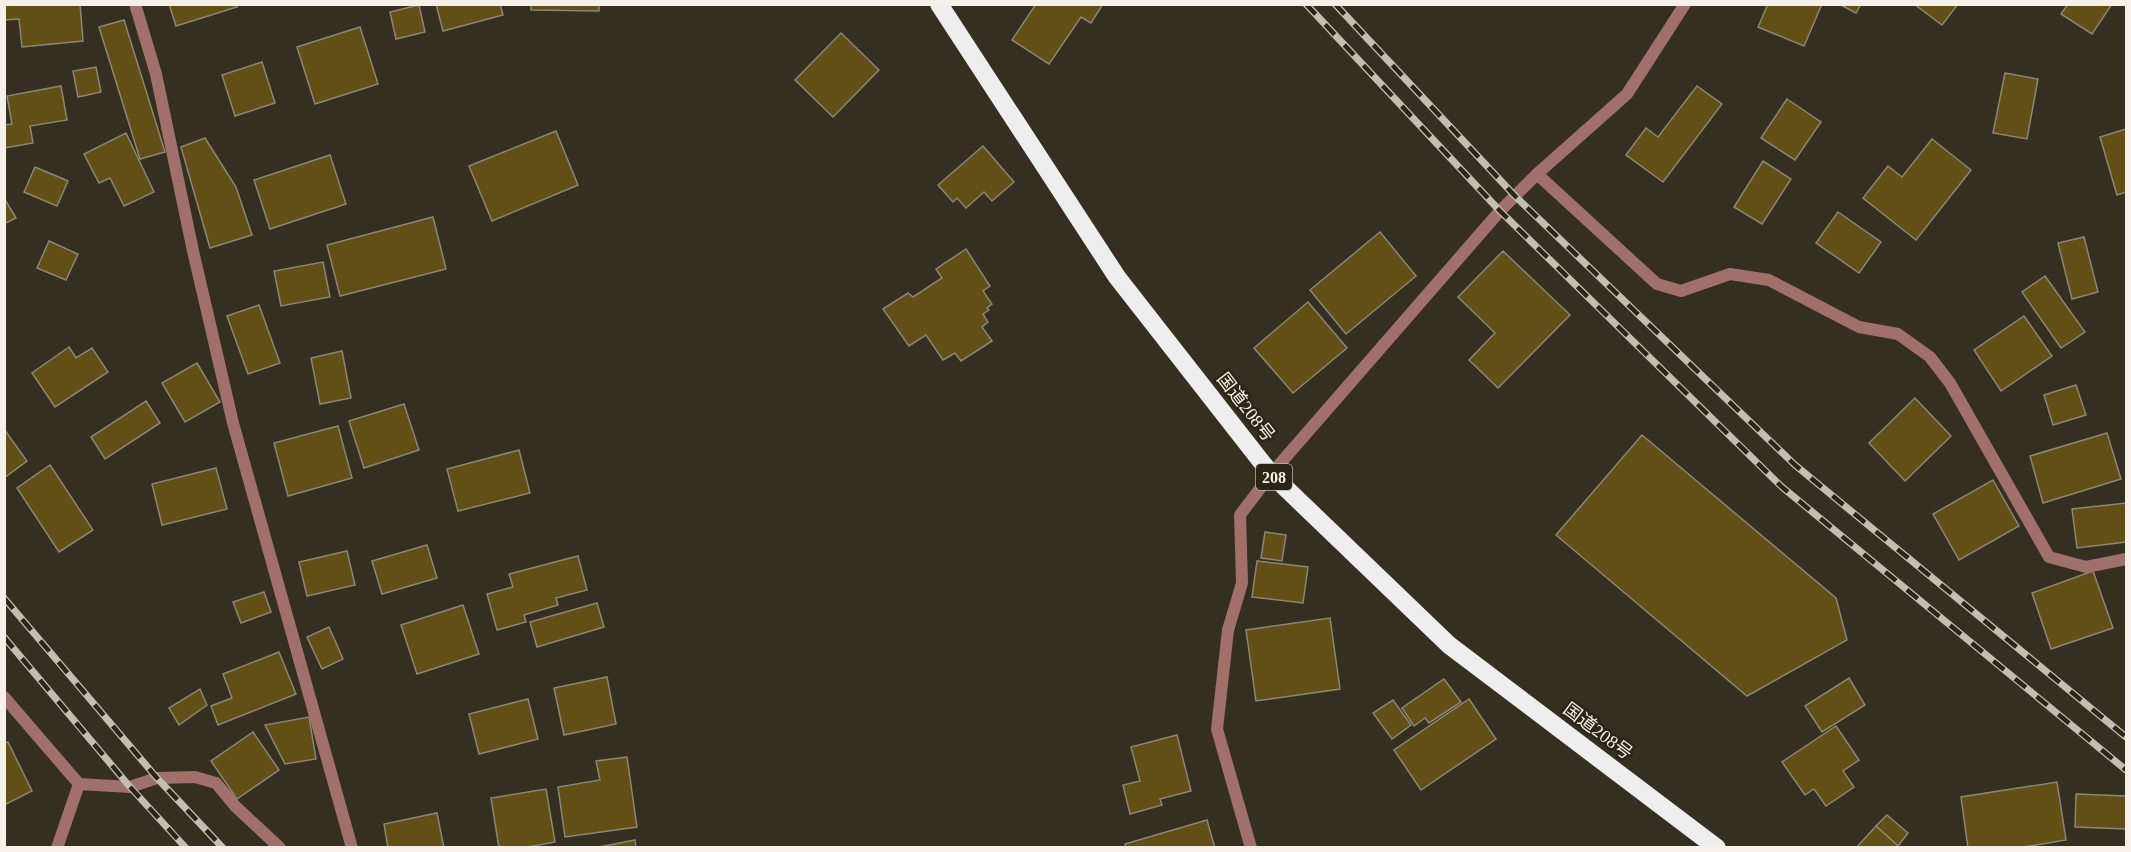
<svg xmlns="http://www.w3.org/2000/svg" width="2131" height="852" viewBox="0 0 2131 852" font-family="'Times New Roman','Noto Sans JP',serif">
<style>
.building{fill:#624f15;stroke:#8c8676;stroke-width:1.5}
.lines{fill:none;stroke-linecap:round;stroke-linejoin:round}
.street{stroke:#a1706b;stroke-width:12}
.highway{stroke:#edeeed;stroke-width:18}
.rail-casing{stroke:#c2beb3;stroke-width:7}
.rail{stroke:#2a2517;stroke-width:4.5;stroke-dasharray:14;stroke-linecap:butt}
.labels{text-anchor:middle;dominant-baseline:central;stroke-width:5;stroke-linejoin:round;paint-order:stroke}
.shield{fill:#2a2517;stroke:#b8b4a9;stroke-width:1.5}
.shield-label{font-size:16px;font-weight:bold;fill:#f5f1e8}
.street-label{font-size:18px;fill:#f5f1e8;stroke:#2a2517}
</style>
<rect width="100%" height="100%" fill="#342f21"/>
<g class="building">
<polygon points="4,4 80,4 83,41 22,47 19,19 4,20"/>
<polygon points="169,4 237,4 237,7 176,26"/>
<polygon points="436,4 500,4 503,15 443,31"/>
<polygon points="531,4 599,4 599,11 531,10"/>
<polygon points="1036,4 1103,4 1091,23 1081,17 1049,64 1012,40"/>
<polygon points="1768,4 1822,4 1804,46 1758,27"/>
<polygon points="1839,4 1861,4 1856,13"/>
<polygon points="1914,4 1958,4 1942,25"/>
<polygon points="2068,4 2112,4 2092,34 2061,14"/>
<polygon points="419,5 425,32 396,39 390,12"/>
<polygon points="124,20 165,152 140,159 99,27"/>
<polygon points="360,27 378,84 315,104 297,47"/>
<polygon points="841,33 879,70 833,117 795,80"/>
<polygon points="262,62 275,103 235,116 222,75"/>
<polygon points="96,67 101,92 78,97 73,71"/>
<polygon points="2005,73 2038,79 2027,139 1993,133"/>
<polygon points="61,86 67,120 30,126 33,143 4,148 4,125 12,124 7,96"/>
<polygon points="1697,86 1722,104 1663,182 1626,155 1646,128 1658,137"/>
<polygon points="1787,99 1821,122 1795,160 1761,138"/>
<polygon points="2126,129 2126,192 2117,195 2100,137"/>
<polygon points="556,131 578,185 492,221 469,166"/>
<polygon points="126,133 154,192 124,206 110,178 99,183 84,154"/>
<polygon points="205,138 236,187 252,235 210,248 181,147"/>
<polygon points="1932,139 1971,170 1916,240 1863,198 1888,166 1902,177"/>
<polygon points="983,146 1014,182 992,201 984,192 966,208 957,198 953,202 938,185"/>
<polygon points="330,155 346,204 270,229 254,180"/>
<polygon points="1763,161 1791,179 1762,224 1734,207"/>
<polygon points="35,167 68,181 57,206 24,192"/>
<polygon points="4,198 16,218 4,224"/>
<polygon points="1838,212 1881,242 1859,273 1816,243"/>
<polygon points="433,217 446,269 340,296 327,245"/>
<polygon points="1380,232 1416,276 1346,334 1310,290"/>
<polygon points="2084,237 2098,292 2072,299 2058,243"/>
<polygon points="49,241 78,254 66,280 37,268"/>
<polygon points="966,249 990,286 983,291 992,304 987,308 989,310 983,314 988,322 982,327 992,341 961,361 955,353 943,360 926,335 909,346 883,309 908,293 913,297 942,278 936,269"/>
<polygon points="1503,251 1570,315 1498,388 1469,360 1495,333 1458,297"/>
<polygon points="323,262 330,297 281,306 274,271"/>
<polygon points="2045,276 2085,332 2061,348 2022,292"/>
<polygon points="1308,302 1347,348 1293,393 1254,348"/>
<polygon points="259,305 280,363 248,374 227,316"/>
<polygon points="2024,316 2052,356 2001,391 1974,350"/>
<polygon points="69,347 76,358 92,348 108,372 55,407 32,373"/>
<polygon points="342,351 351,398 320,404 311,358"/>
<polygon points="197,363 220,402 185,422 162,383"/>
<polygon points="2076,385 2086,415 2053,425 2044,395"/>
<polygon points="1915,398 1951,436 1905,481 1869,443"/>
<polygon points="146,401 160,423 105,459 91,437"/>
<polygon points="404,404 419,450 364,468 349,421"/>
<polygon points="338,426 352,478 288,496 274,443"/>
<polygon points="4,429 27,461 4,478"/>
<polygon points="2107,433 2121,479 2043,503 2030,456"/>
<polygon points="1642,435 1836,598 1847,640 1747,696 1556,535"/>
<polygon points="519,450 530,493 458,511 447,469"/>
<polygon points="50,465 93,530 59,552 17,488"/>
<polygon points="216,468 227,509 162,525 152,484"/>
<polygon points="1993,480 2019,526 1959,560 1933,514"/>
<polygon points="2126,503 2126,542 2077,548 2072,509"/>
<polygon points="1265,532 1286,535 1282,561 1261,558"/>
<polygon points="427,545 437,578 382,594 372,561"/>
<polygon points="347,551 355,585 307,596 299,562"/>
<polygon points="578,556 587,590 556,598 558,605 524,615 526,622 497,630 487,594 513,587 509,574"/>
<polygon points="1257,561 1308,567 1303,603 1252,597"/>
<polygon points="2093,571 2113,628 2051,649 2032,593"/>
<polygon points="264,592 271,612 241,623 233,602"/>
<polygon points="597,603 604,627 537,647 530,622"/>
<polygon points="463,605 479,654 417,674 401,625"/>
<polygon points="1330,618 1340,689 1256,701 1246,630"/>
<polygon points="329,627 343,659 322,669 307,637"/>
<polygon points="279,652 296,694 218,725 211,706 232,698 223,674"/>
<polygon points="607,677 616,724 564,735 554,688"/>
<polygon points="1849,678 1865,705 1822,732 1805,706"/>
<polygon points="1444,679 1461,702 1429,723 1425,718 1414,726 1402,708"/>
<polygon points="200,689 207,705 179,725 169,708"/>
<polygon points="528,699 538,739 479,754 469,714"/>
<polygon points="1469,699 1496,739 1421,790 1394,750"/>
<polygon points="1393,700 1411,725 1392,739 1373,713"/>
<polygon points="309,717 316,759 285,764 265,725"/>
<polygon points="1836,726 1859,760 1843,771 1854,787 1826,806 1814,789 1805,795 1782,762"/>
<polygon points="253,732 279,770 237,799 211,761"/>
<polygon points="1177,735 1191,791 1160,799 1162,805 1130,814 1123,785 1140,781 1131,747"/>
<polygon points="8,742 32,791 4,805 4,743"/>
<polygon points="627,757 637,827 565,837 558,787 600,780 596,761"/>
<polygon points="2057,782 2066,840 2018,848 1968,848 1961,797"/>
<polygon points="546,789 555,842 523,848 499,848 491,798"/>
<polygon points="2076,794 2126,796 2126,829 2075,827"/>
<polygon points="437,813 444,848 388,848 384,824"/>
<polygon points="1887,815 1908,833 1898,846 1876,826"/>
<polygon points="1207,820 1215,848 1126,848 1125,844"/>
<polygon points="1876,826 1898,846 1900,848 1856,848"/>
<polygon points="635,840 636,848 594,848"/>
</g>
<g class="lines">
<g class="street">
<polyline points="135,4 156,74 193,251 233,423 352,848"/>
<polyline points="1537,174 1657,284 1681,291 1730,274 1769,280 1859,327 1898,334 1930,357 1950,383 2049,557 2086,567 2126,559"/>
<polyline points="4,697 79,784 130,787 157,778 195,777 216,783 235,806 280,848"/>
<polyline points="57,848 79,784"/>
<polyline points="1251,848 1217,729 1228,630 1242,583 1240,515 1271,474 1500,211 1537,174 1627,94 1685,4"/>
</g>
<polyline class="highway" points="939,4 1117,277 1271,474 1449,645 1717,848"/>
<g class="rail-casing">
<g id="rail">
<polyline points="1306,4 1500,211 1782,487 2126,770"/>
<polyline points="1335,4 1515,196 1795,465 2126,737"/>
<polyline points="4,598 157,778 223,848"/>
<polyline points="4,637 130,787 186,848"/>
</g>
</g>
<use href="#rail" class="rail"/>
</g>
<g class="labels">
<rect class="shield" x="1256" y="464" width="36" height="26" rx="4.5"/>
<g class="shield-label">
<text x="1274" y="477">208</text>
</g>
<g class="street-label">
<text transform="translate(1246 407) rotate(52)">国道208号</text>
<text transform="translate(1598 731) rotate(37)">国道208号</text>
</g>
</g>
<rect width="2131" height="852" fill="none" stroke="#f5f1e8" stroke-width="12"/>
</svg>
